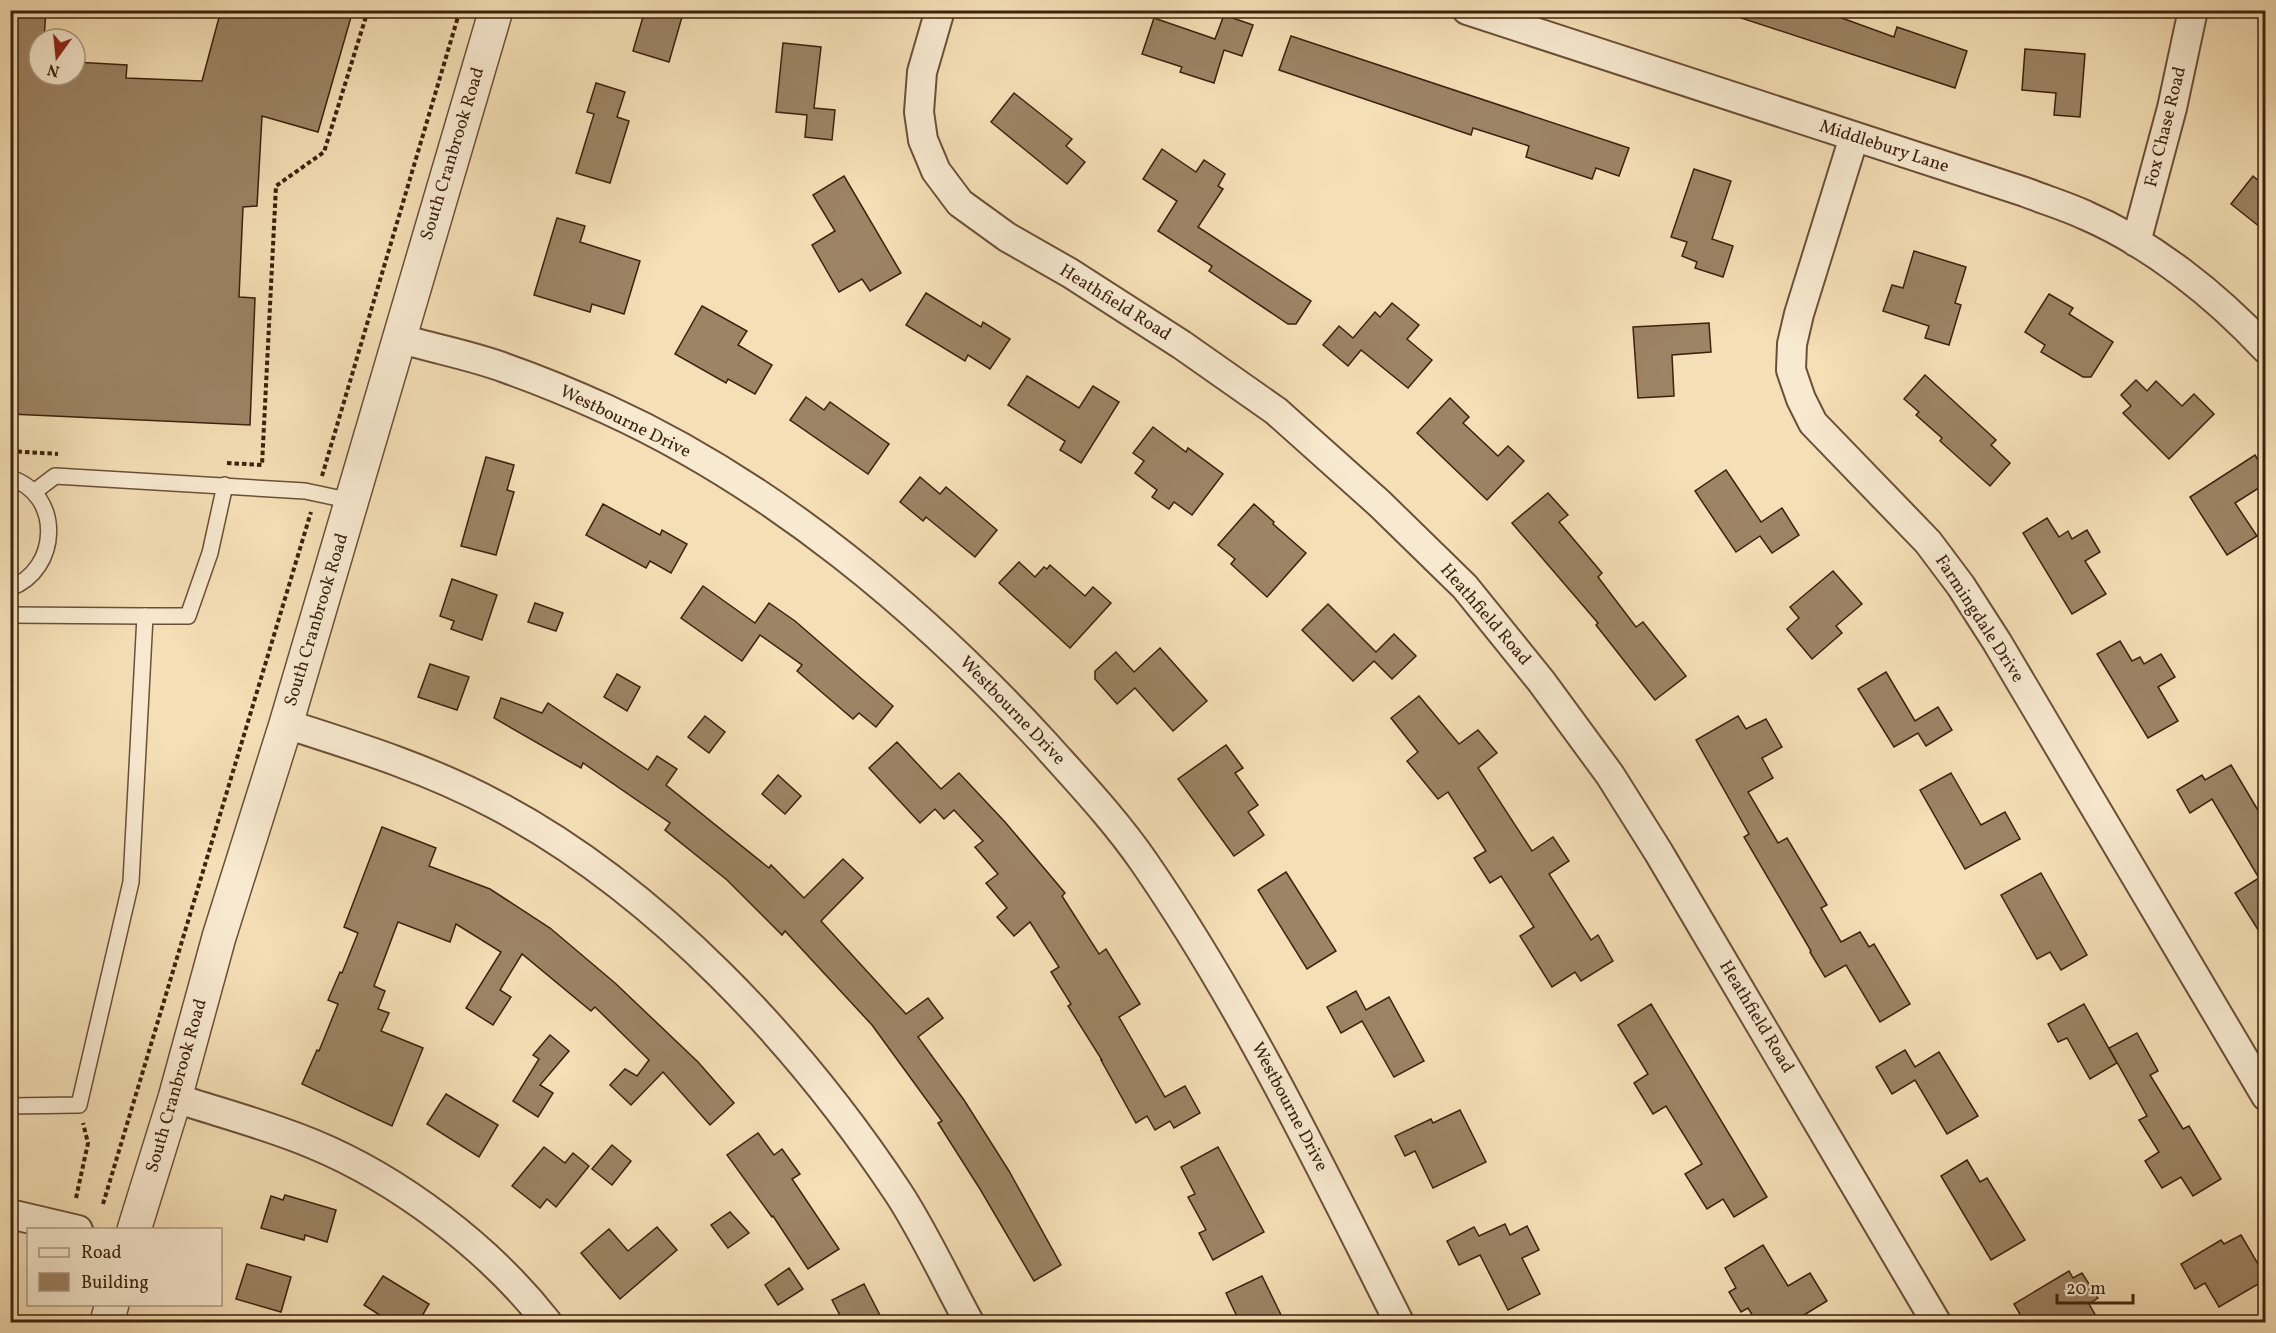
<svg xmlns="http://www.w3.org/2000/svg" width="2276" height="1333" viewBox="0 0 2276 1333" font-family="Vollkorn,serif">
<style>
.building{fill:#9d8465;stroke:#3d210d;stroke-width:1.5}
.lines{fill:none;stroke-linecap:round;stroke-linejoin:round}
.service-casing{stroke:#6b5037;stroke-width:18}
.minor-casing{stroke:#6b5037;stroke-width:32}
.tertiary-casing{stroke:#6b5037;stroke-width:36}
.path{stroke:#3d210d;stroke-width:4;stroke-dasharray:4.5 3;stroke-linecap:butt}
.service{stroke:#f8ead0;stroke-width:15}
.minor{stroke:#f8ead0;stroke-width:28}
.tertiary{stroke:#f8ead0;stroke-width:33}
.labels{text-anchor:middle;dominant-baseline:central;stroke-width:5;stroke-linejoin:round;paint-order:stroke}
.street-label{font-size:18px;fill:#3d210d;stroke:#f8ead0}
</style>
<rect width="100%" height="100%" fill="#f5dfb6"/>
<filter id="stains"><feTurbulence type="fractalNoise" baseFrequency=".00333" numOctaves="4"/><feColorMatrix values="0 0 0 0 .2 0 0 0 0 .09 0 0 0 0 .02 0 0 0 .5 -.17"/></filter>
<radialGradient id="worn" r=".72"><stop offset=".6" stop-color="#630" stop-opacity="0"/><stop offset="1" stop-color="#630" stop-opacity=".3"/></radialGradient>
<g class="building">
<polygon points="10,10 46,10 44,39 39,39 39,75 75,75 75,62 127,65 126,78 202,81 221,10 353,10 318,132 262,116 257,206 243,207 239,297 255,298 250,425 10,414"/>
<polygon points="645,10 684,10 669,62 633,51"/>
<polygon points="1729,10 1841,10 1839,17 1894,37 1897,27 1967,51 1955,88 1729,14"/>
<polygon points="1224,15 1253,25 1242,56 1224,50 1214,83 1180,72 1182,67 1142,54 1154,18 1215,39"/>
<polygon points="1291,36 1629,148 1619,176 1596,168 1592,179 1526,157 1529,146 1473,128 1471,135 1279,70"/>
<polygon points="783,43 821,47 814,108 835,110 832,140 805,137 807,115 776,112"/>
<polygon points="2025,49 2085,54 2080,117 2054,115 2056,93 2022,90"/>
<polygon points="596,83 625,92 617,117 629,121 610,183 576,173 594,114 587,112"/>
<polygon points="1014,93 1072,139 1066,146 1085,162 1067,184 991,122"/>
<polygon points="1162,149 1196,172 1204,160 1225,174 1218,186 1223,189 1198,227 1311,301 1296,324 1288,324 1209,271 1212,266 1158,231 1177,201 1143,179"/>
<polygon points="1694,169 1731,181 1712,239 1733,246 1723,277 1695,268 1697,262 1682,256 1687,242 1671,237"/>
<polygon points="844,176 901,273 870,291 862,279 839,292 812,245 835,231 813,195"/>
<polygon points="2253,176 2265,186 2265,231 2231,204"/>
<polygon points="557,218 585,226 580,242 640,261 624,314 592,304 590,312 534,295"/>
<polygon points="1914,251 1966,267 1955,303 1961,305 1949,345 1925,338 1929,326 1883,311 1892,285 1903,288"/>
<polygon points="926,293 981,327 983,322 1010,339 990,369 968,355 965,361 906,325"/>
<polygon points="2049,294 2073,308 2069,314 2113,342 2091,377 2083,377 2041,352 2045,345 2025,332"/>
<polygon points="1392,303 1419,325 1407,339 1432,360 1408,388 1361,350 1348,366 1323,345 1339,326 1353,338 1375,312 1380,317"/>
<polygon points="702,306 747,331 738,345 772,365 755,394 728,379 726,383 675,354"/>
<polygon points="1709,323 1711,352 1672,355 1674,396 1638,398 1633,327"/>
<polygon points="1925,375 1996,440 1991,445 2010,463 1990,486 1940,441 1942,438 1916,415 1919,412 1904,399"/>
<polygon points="1027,376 1079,408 1093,386 1119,402 1081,463 1060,450 1065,441 1008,405"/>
<polygon points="2136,380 2147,391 2156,381 2182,406 2194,394 2214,414 2169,459 2123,413 2131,406 2121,395"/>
<polygon points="806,397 824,410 830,402 889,444 868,474 790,420"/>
<polygon points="1450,398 1469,417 1463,423 1498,456 1508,446 1524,461 1487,500 1417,433"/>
<polygon points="1153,427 1186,452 1188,448 1223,474 1192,515 1174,502 1169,509 1152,497 1157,490 1135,473 1144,461 1133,453"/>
<polygon points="2255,455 2265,471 2265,484 2235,503 2257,536 2227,555 2190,497"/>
<polygon points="486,457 514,465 507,490 514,492 496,555 461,546"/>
<polygon points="1726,470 1761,522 1782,508 1799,535 1772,553 1760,536 1736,552 1695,491"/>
<polygon points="920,477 940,494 946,487 997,530 975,557 926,517 923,521 900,502"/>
<polygon points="1548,493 1568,515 1559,522 1602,573 1598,577 1636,627 1643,622 1686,676 1655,700 1596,625 1598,623 1512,523"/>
<polygon points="603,504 660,535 662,530 687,544 671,573 650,561 646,568 586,535"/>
<polygon points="1254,504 1274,522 1273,524 1306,553 1267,597 1231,564 1235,559 1218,545"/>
<polygon points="2047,518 2059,537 2068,531 2072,539 2087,530 2100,552 2085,561 2106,594 2072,614 2023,533"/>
<polygon points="1019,562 1035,577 1044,567 1047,569 1050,565 1085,596 1093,587 1111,603 1070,648 999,583"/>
<polygon points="1833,571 1862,604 1836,626 1842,633 1812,659 1787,629 1799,618 1790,607"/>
<polygon points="452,579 497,595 482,640 451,629 454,621 440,616"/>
<polygon points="703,586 755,623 769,603 795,621 893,706 876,727 859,713 853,719 797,671 802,665 760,635 742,661 681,618"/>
<polygon points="535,603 563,613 556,631 528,622"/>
<polygon points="1328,604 1376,652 1394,634 1416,656 1392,679 1374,661 1353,681 1302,630"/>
<polygon points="2120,641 2132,661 2140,657 2144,664 2161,654 2175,677 2158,687 2178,721 2148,738 2097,654"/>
<polygon points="1160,648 1207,701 1173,731 1135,688 1117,704 1095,679 1095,671 1116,652 1134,672"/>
<polygon points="430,664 469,677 457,710 418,697"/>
<polygon points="1886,672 1915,721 1938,707 1952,730 1926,746 1918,733 1894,747 1858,689"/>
<polygon points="617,674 640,687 627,711 604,697"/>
<polygon points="1419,696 1459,744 1478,730 1497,753 1478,768 1532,851 1553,837 1569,861 1549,874 1591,940 1598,935 1613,961 1581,981 1575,972 1552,987 1520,936 1534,927 1501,876 1490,883 1474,858 1486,851 1448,792 1438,799 1407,761 1418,752 1391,718"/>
<polygon points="501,698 542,713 548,703 648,770 657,756 677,769 666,785 769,868 771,865 804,898 843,859 863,878 821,921 906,1014 928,998 943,1018 918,1037 964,1100 1009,1171 1061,1265 1034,1281 980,1189 938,1123 942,1121 872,1025 785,931 782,935 727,880 665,830 670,823 583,763 581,768 494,718"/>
<polygon points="705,716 725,732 709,753 688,737"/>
<polygon points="1738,716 1746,729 1766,719 1782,747 1762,758 1773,778 1748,792 1778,843 1787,838 1827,905 1821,908 1841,942 1860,932 1869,947 1874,944 1910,1004 1880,1022 1846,965 1825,977 1810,952 1811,951 1744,837 1749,834 1696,740"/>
<polygon points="897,742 941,789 959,773 1005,822 1065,893 1062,896 1099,954 1106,949 1140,1004 1119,1017 1165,1097 1185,1086 1200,1113 1174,1128 1170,1121 1155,1130 1147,1116 1136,1123 1101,1060 1102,1060 1068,1006 1071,1004 1051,972 1059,967 1030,922 1014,936 997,917 1007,908 986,883 998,874 975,847 983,841 954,810 944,819 935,809 920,823 869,768"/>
<polygon points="1226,745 1243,768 1235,773 1258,805 1248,812 1264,835 1234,856 1178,779"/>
<polygon points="2231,765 2265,822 2265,941 2235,893 2259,878 2212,799 2190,813 2177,790 2202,775 2205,780"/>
<polygon points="1951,773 1981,825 2005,812 2020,839 1965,869 1920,790"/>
<polygon points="778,775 801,796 785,814 762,794"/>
<polygon points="382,827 436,848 429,866 490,889 550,928 615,983 698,1062 734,1103 710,1125 663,1072 631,1105 610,1085 625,1069 637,1076 649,1060 595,1007 591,1011 522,954 500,990 511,997 493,1025 466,1008 501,952 456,924 450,942 398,922 374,986 385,991 378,1009 389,1013 381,1031 423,1048 392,1126 302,1084 317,1050 319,1051 338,1004 328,1000 340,972 342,973 358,933 344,927"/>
<polygon points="1286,872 1336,951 1307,969 1258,890"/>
<polygon points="2041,873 2087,955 2061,970 2050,952 2037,959 2001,895"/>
<polygon points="1356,991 1366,1010 1389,997 1424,1061 1394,1077 1362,1021 1341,1033 1327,1007"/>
<polygon points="1651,1004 1767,1197 1734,1217 1723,1199 1707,1209 1685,1174 1702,1164 1666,1106 1653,1114 1634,1083 1648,1074 1618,1025"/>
<polygon points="2084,1004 2117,1063 2090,1079 2067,1038 2058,1042 2048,1024"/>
<polygon points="2137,1033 2158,1071 2150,1075 2183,1129 2189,1126 2221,1179 2193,1196 2181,1177 2162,1188 2145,1161 2159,1152 2139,1120 2147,1116 2109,1048"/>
<polygon points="550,1035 569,1051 540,1085 553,1093 538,1117 513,1101 539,1059 533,1055"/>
<polygon points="1905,1050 1915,1067 1939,1052 1978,1116 1947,1134 1915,1080 1892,1094 1876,1067"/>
<polygon points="446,1094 498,1125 479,1157 427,1124"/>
<polygon points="1460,1110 1486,1162 1433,1188 1415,1151 1405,1156 1395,1136 1431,1119 1433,1123"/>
<polygon points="758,1133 774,1155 782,1149 800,1174 792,1179 839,1249 808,1269 773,1216 772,1217 727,1155"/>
<polygon points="612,1145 631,1161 612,1185 592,1169"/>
<polygon points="544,1147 565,1163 573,1153 589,1166 556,1207 547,1199 540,1208 512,1186"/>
<polygon points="1218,1147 1264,1232 1213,1260 1199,1233 1206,1230 1188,1197 1195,1194 1181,1167"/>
<polygon points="1967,1160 1980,1182 1987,1178 2025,1240 1991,1260 1941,1176"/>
<polygon points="285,1195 336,1210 327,1242 305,1235 304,1240 261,1228 271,1196 283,1200"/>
<polygon points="730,1212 749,1233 728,1248 711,1225"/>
<polygon points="1505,1224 1510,1235 1527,1226 1539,1250 1522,1258 1540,1294 1508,1310 1480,1255 1459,1265 1447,1241 1474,1227 1479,1236"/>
<polygon points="657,1227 677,1250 620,1299 581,1253 609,1229 628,1251"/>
<polygon points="2241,1235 2265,1276 2265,1280 2219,1307 2205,1283 2195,1289 2181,1264 2221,1240 2224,1244"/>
<polygon points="1763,1245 1788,1286 1810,1273 1827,1301 1791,1323 1757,1323 1748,1308 1741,1312 1729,1292 1736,1288 1725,1268"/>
<polygon points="247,1264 291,1277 281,1312 236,1299"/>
<polygon points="789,1268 803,1289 778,1305 765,1285"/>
<polygon points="2069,1271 2073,1278 2082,1273 2098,1298 2089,1304 2100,1323 2025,1323 2014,1304"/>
<polygon points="383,1276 429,1304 418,1323 392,1323 364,1305"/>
<polygon points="1262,1276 1285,1323 1240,1323 1226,1293"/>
<polygon points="864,1284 884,1323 844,1323 832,1300"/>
</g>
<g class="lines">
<g class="service-casing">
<g id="service">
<path d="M 10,478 C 63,494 60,570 10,588"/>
<polyline points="34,492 55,476 305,491 352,501"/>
<polyline points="10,615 145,616"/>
<polyline points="10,1106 79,1105 131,882 145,616 188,616 210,553 225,485"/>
</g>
</g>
<g class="minor-casing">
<g id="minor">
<polyline points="940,10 922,72 919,112 923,140 936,171 960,203 1007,237 1070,273 1182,345 1276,411 1380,504 1465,587 1541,681 1610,775 1659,853 1936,1322"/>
<path d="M 1467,10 L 2025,192 C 2045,200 2066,206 2085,215 C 2152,244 2217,296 2266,349"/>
<polyline points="1854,137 1799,314 1792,344 1791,370 1801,399 1813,423 1928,542 1961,586 1997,642 2266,1096"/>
<polyline points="2136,242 2172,108 2193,10"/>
<path d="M 399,338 C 434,349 470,355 505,368 C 539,380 573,394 606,409 C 773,485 922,610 1045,744 C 1079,782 1115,820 1144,862 C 1244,1007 1320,1166 1399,1322"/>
<path d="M 286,724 C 358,747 429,769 496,805 C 657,890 800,1044 899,1194 C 925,1234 946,1280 969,1322"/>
<path d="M 175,1098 C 221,1113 268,1125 313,1144 C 400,1180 489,1248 547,1322"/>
<polyline points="10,1214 78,1230"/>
</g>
</g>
<g class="tertiary-casing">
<g id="tertiary">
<polyline points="134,1230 175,1098 219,937 286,724 496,10"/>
<polyline points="107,1322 112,1304"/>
</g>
</g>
<g class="path">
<polyline points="10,451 58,454"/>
<polyline points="227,463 262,465 276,186 324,152 368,10"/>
<polyline points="322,476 460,10"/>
<polyline points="76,1198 88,1143 83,1123"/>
<polyline points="103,1204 311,512"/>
</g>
<use href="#service" class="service"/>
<use href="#minor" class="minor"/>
<use href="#tertiary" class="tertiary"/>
</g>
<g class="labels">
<g class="street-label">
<text transform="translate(2166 127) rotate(-76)">Fox Chase Road</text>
<text transform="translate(1884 147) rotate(18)">Middlebury Lane</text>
<text transform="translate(453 154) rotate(-73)">South Cranbrook Road</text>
<text transform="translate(1115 303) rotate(32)">Heathfield Road</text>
<text transform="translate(625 422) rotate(26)">Westbourne Drive</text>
<text transform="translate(1485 615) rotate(49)">Heathfield Road</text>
<text transform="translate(1979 619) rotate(57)">Farmingdale Drive</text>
<text transform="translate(317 620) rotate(-73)">South Cranbrook Road</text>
<text transform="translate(1012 711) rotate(46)">Westbourne Drive</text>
<text transform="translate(1756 1017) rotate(59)">Heathfield Road</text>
<text transform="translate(177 1086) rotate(-74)">South Cranbrook Road</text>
<text transform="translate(1289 1107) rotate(62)">Westbourne Drive</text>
</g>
</g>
<rect width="2276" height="1333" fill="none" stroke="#f5dfb6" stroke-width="36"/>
<rect x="12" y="12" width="2252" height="1309" fill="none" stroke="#3d210d" stroke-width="3"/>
<rect x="18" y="18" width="2240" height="1297" fill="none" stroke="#3d210d" stroke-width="1.5"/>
<rect x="27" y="1228" width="195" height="78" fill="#f8ead0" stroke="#ad9a82" stroke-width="1.5"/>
<rect x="39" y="1248" width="30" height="9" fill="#f8ead0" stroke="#ad9a82" stroke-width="1.5"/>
<text x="81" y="1258" font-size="18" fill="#3d210d">Road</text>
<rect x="39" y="1273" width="30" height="18" fill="#9d8465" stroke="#ad9a82" stroke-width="1.5"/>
<text x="81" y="1288" font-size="18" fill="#3d210d">Building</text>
<g transform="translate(57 57) rotate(195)"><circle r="28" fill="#f8ead0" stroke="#ad9a82" stroke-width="1.5"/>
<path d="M0-4.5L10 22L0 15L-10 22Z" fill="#8f2418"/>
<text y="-9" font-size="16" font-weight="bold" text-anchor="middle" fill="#3d210d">N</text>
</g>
<path d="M2057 1294v9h76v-9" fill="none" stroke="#3d210d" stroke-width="3"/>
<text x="2066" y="1294" font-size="18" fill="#3d210d" stroke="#f8ead0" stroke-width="4.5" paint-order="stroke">20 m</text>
<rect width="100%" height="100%" filter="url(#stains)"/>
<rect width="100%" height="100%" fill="url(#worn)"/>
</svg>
